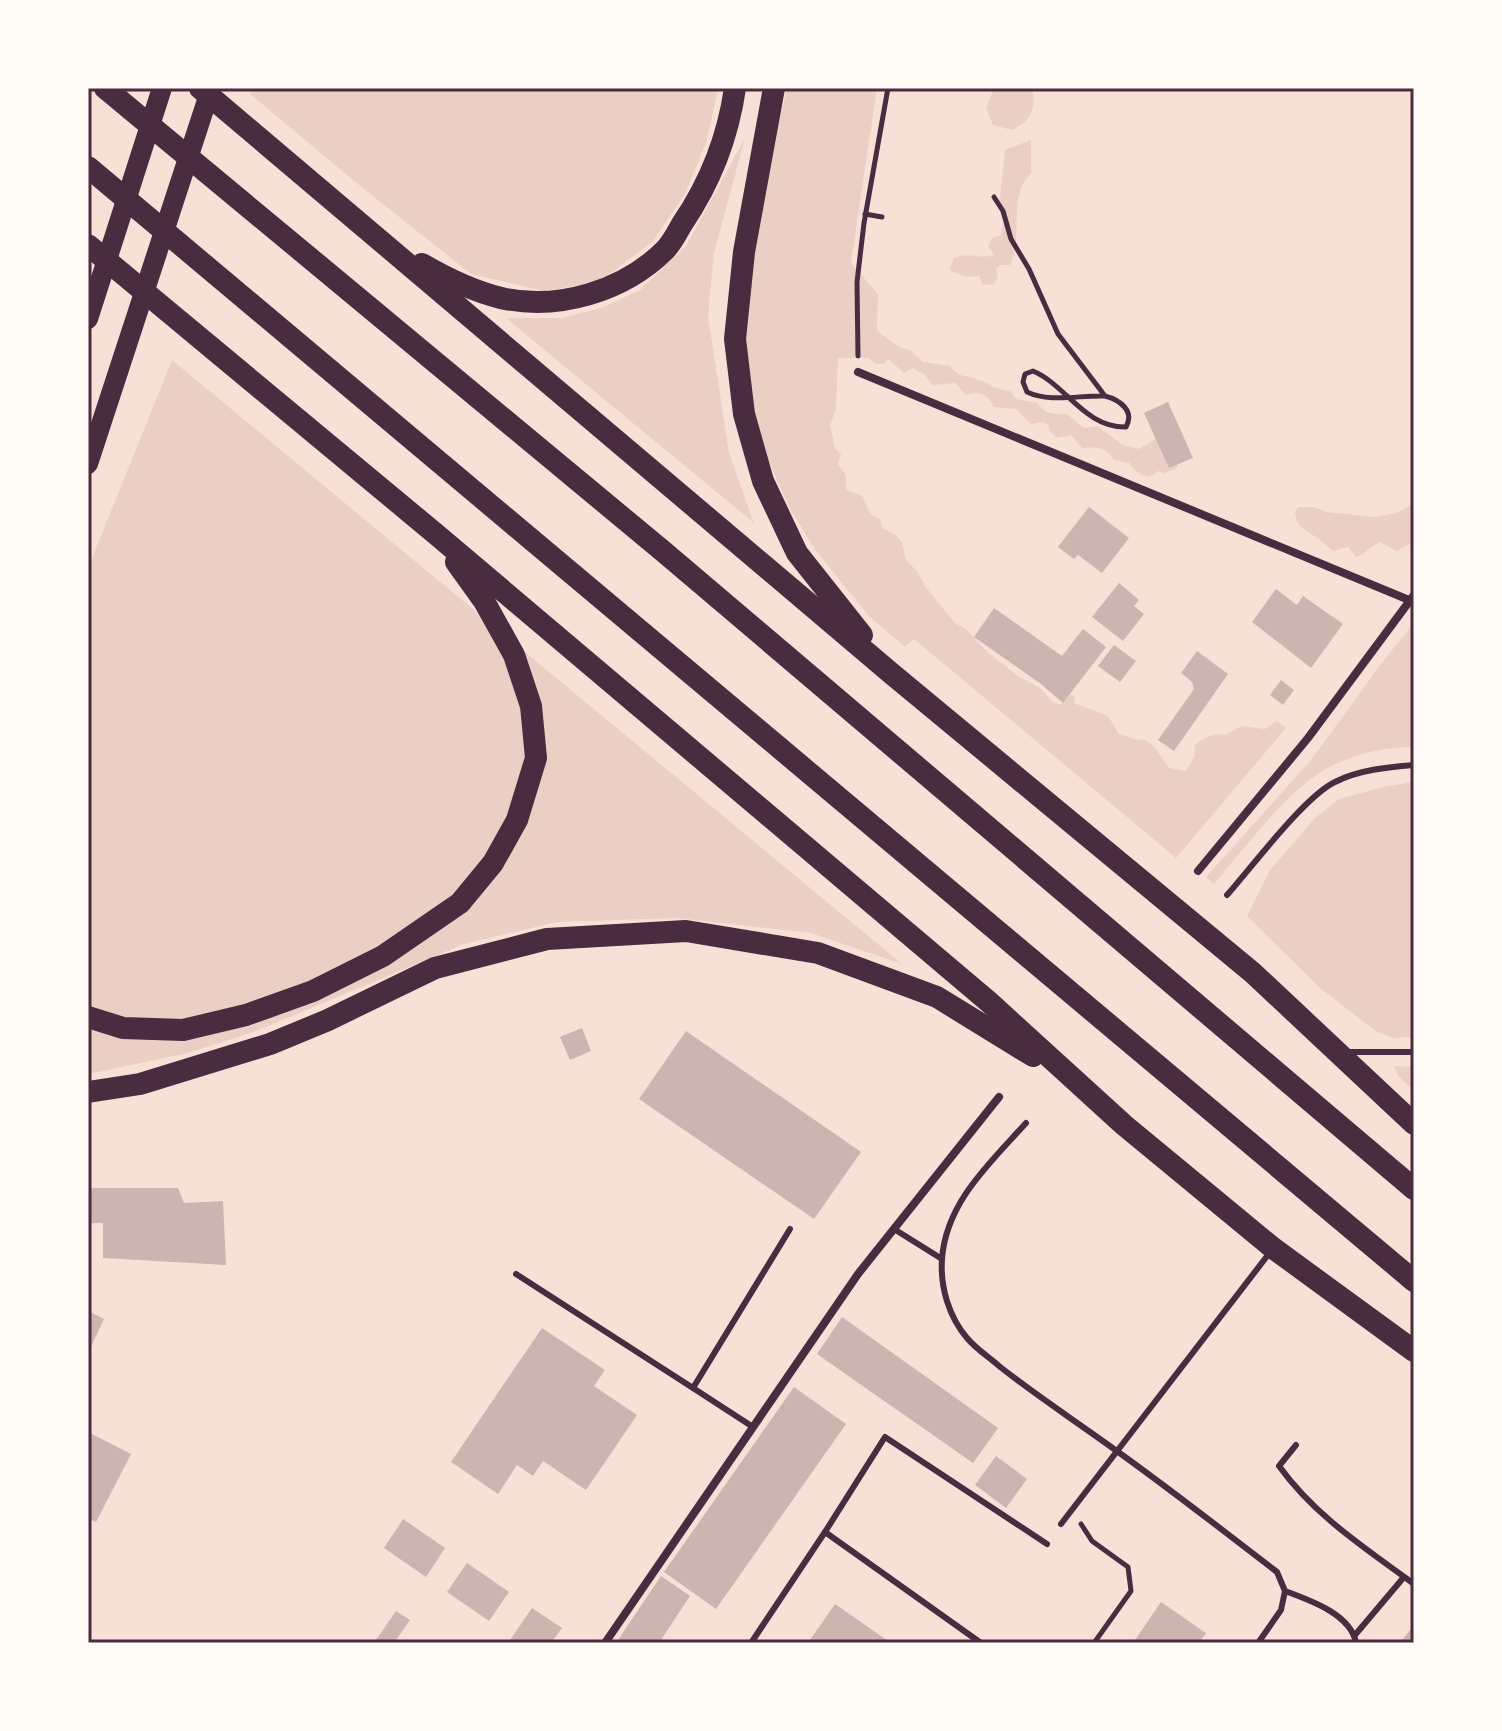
<svg xmlns="http://www.w3.org/2000/svg" width="1502" height="1731" viewBox="0 0 1502 1731" font-family="Raleway,sans-serif">
<style>
.green{fill:#ebcfc5}
.building{fill:#ccb4b1}
.lines{fill:none;stroke-linecap:round;stroke-linejoin:round}
.path{stroke:#4a2c40;stroke-width:5}
.service{stroke:#4a2c40;stroke-width:6}
.minor{stroke:#4a2c40;stroke-width:8}
.trunk{stroke:#4a2c40;stroke-width:20}
.motorway{stroke:#4a2c40;stroke-width:22}
.neatline{fill:none;stroke:#4a2c40;stroke-width:3}
</style>
<rect width="100%" height="100%" fill="#f7e1d7"/>
<g class="green">
<polygon points="252,88 718,88 707,140 685,194 653,241 613,272 587,284 544,291 471,274 354,181 250,94"/>
<path d="M 787,88 L 877,88 L 851,263 L 878,294 L 877,331 L 898,346 L 911,351 L 923,362 L 950,366 C 959,379 966,374 979,380 C 992,385 995,389 1010,391 L 1016,399 L 1037,403 L 1046,412 L 1056,414 L 1067,414 L 1084,428 L 1097,426 L 1123,445 L 1139,449 L 1155,439 L 1165,440 L 1180,460 L 1176,469 L 1164,473 L 1158,471 L 1150,477 C 1141,475 1133,472 1130,463 L 1114,460 C 1106,446 1097,447 1082,448 L 1071,435 L 1057,438 L 1049,430 L 1049,425 L 1043,422 L 1031,424 L 1016,409 L 994,407 C 988,393 978,391 965,395 L 956,383 L 933,385 L 925,375 L 913,368 L 904,373 L 888,359 L 884,364 L 875,364 L 869,358 L 838,358 L 836,410 L 830,425 L 835,448 L 841,454 L 838,464 L 846,475 L 846,489 L 862,496 L 871,515 L 880,519 L 883,528 L 896,535 L 902,542 L 906,560 L 918,572 L 925,586 L 955,623 L 966,629 L 987,652 L 1018,676 L 1040,688 L 1053,702 L 1060,705 L 1070,695 L 1075,696 L 1074,703 L 1108,716 L 1119,734 L 1134,739 L 1145,740 L 1154,746 L 1169,768 L 1186,771 L 1195,756 L 1194,746 L 1202,739 L 1217,734 L 1225,735 L 1242,726 L 1265,729 L 1277,721 L 1286,728 L 1176,858 L 914,639 L 905,647 L 869,616 L 816,551 L 789,507 L 767,457 L 754,413 L 743,325 L 760,203 Z"/>
<path d="M 994,88 L 1032,88 C 1036,110 1032,120 1012,130 L 993,125 L 986,108 Z"/>
<polygon points="745,138 714,253 708,316 729,453 754,523 506,318 562,318 604,307 640,290 686,246"/>
<path d="M 1031,140 L 1031,173 C 1007,196 1024,237 1010,265 L 1000,265 L 996,269 L 998,277 L 994,284 L 983,285 L 979,276 L 967,277 L 949,270 L 954,258 C 970,251 979,260 994,255 L 988,246 L 992,238 L 1001,235 L 1004,221 L 999,208 L 1005,150 Z"/>
<polygon points="172,360 902,964 811,933 677,918 557,922 464,944 254,1032 184,1054 88,1074 88,568"/>
<path d="M 1414,503 L 1414,542 L 1397,551 L 1380,542 C 1370,546 1366,554 1356,557 L 1348,547 L 1333,551 C 1329,548 1326,545 1323,542 C 1311,532 1296,530 1295,511 L 1299,507 L 1315,507 L 1326,512 L 1374,517 L 1396,513 Z"/>
<path d="M 1414,623 L 1414,747 C 1380,747 1343,756 1315,776 C 1281,800 1242,851 1214,884 L 1206,877 L 1311,760 L 1384,660 Z"/>
<polygon points="1414,782 1414,1037 1392,1038 1374,1030 1319,987 1247,916 1270,870 1315,818 1339,799 1383,787"/>
<polygon points="1394,1066 1414,1067 1414,1091 1398,1076"/>
</g>
<g class="building">
<polygon points="1168,402 1193,458 1169,468 1144,413"/>
<polygon points="1089,507 1129,538 1102,573 1078,555 1074,559 1058,547"/>
<polygon points="1119,583 1139,600 1134,606 1144,614 1123,641 1092,617"/>
<polygon points="1276,589 1297,605 1303,596 1343,624 1311,668 1252,622"/>
<polygon points="994,608 1062,656 1083,629 1106,647 1063,703 1041,684 974,637"/>
<polygon points="1114,645 1136,661 1120,682 1098,666"/>
<polygon points="1197,651 1228,674 1174,751 1158,740 1194,689 1192,682 1181,673"/>
<polygon points="1281,680 1294,690 1283,705 1270,695"/>
<polygon points="582,1028 591,1051 570,1060 560,1037"/>
<polygon points="686,1031 861,1152 814,1219 639,1099"/>
<polygon points="88,1188 178,1188 184,1203 223,1201 226,1265 103,1258 103,1223 88,1223"/>
<polygon points="88,1311 104,1319 88,1353"/>
<polygon points="842,1317 998,1428 973,1463 817,1354"/>
<polygon points="542,1328 605,1370 594,1386 637,1415 586,1490 543,1461 533,1476 517,1465 498,1494 451,1462"/>
<polygon points="794,1387 846,1424 716,1609 664,1572"/>
<polygon points="88,1432 131,1454 96,1522 88,1519"/>
<polygon points="996,1456 1027,1479 1006,1508 975,1485"/>
<polygon points="403,1519 445,1548 426,1577 384,1548"/>
<polygon points="467,1563 509,1592 489,1621 447,1592"/>
<polygon points="661,1576 690,1596 659,1643 616,1643"/>
<polygon points="1161,1602 1206,1633 1199,1643 1133,1643"/>
<polygon points="835,1604 891,1643 808,1643"/>
<polygon points="532,1608 562,1628 551,1643 508,1643"/>
<polygon points="396,1611 410,1620 394,1643 374,1643"/>
<polygon points="1414,1625 1414,1643 1400,1643"/>
</g>
<g class="lines">
<g class="path">
<path d="M 994,197 L 1003,211 L 1011,239 L 1029,269 L 1058,334 L 1105,396 C 1120,400 1135,411 1126,427 C 1085,428 1066,385 1033,371 L 1025,374 L 1023,382 L 1027,392 C 1050,403 1080,395 1105,396"/>
<polyline points="865,214 882,217"/>
<polyline points="858,356 857,282 864,223 888,88"/>
<polyline points="1081,1524 1092,1541 1128,1567 1131,1591 1094,1643"/>
</g>
<g class="service">
<path d="M 1227,895 C 1251,868 1305,796 1335,782 C 1358,770 1388,767 1414,765"/>
<polyline points="1346,1052 1414,1052"/>
<path d="M 1026,1123 C 991,1162 946,1202 942,1259 C 940,1287 949,1317 967,1338 C 976,1349 989,1357 999,1366 C 1034,1394 1071,1418 1107,1444 C 1165,1485 1221,1529 1277,1572 L 1285,1591 L 1281,1610 L 1258,1643"/>
<polyline points="894,1229 942,1259"/>
<polyline points="516,1274 693,1388"/>
<polyline points="753,1427 693,1388 790,1229"/>
<path d="M 1296,1445 L 1279,1466 C 1315,1516 1365,1548 1414,1584"/>
<polyline points="1061,1524 1271,1251"/>
<polyline points="825,1532 885,1437 1047,1544"/>
<path d="M 1285,1591 C 1309,1600 1351,1614 1356,1643"/>
<polyline points="1355,1635 1404,1577"/>
<polyline points="751,1643 825,1532 981,1643"/>
</g>
<g class="minor">
<polyline points="858,372 1409,600"/>
<polyline points="1198,871 1308,738 1414,595"/>
<polyline points="605,1643 858,1274 999,1097"/>
</g>
<g class="trunk">
<polyline points="88,319 162,88"/>
<polyline points="88,464 211,88"/>
</g>
<g class="motorway">
<polyline points="105,88 664,552 1414,1189"/>
<polyline points="200,88 892,674 1253,973 1414,1124"/>
<polyline points="774,88 744,252 735,339 744,414 763,481 797,553 862,635"/>
<polyline points="88,167 1414,1281"/>
<polyline points="88,245 437,535 989,1002 1124,1125 1273,1248 1414,1351"/>
<path d="M 422,264 C 446,278 473,291 501,298 C 558,311 624,291 665,250 C 672,243 677,233 682,224 C 710,183 728,137 735,88"/>
<polyline points="88,1017 123,1028 183,1030 246,1015 313,991 383,956 460,903 493,863 517,820 536,758 531,706 514,655 484,601 456,562"/>
<polyline points="88,1092 140,1084 270,1044 328,1020 435,968 547,939 686,931 818,953 937,997 1033,1056"/>
</g>
</g>
<rect width="1502" height="1731" fill="none" stroke="#fffaf5" stroke-width="180"/>
<rect x="90" y="90" width="1322" height="1551" class="neatline"/>
</svg>
